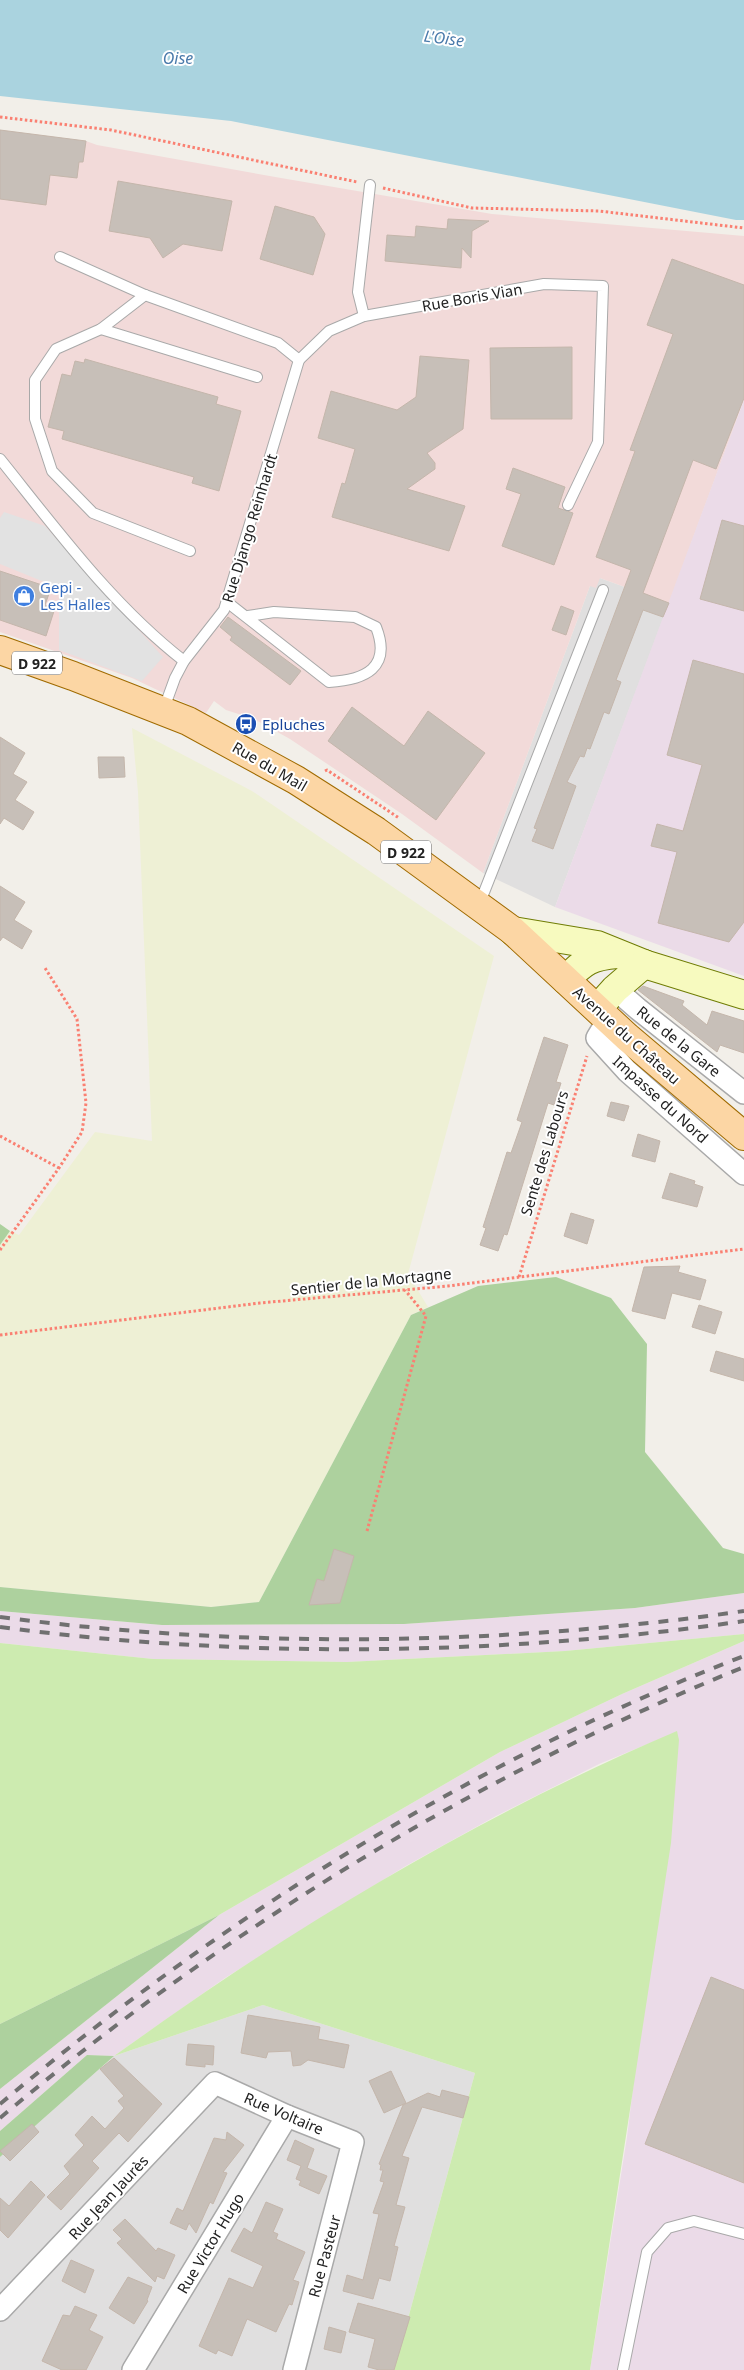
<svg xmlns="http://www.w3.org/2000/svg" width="744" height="2370" viewBox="0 0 744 2370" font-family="'Noto Sans',sans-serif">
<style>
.residential{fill:#e0dfdf}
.commercial{fill:#f2dad9}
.industrial{fill:#ebdbe8}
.farmland{fill:#eef0d5}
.grass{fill:#cdebb0}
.forest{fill:#add19e}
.parking{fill:#e2e2e2}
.water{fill:#aad3df}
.building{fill:#c7bfb8;stroke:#c4b6ab}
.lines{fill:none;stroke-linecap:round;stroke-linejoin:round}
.lane-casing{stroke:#a9a9a9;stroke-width:12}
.street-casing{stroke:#a9a9a9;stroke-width:24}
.secondary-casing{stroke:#707d05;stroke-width:30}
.primary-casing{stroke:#a06b00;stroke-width:30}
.path{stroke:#fa8072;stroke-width:3;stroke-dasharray:2.5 2.5;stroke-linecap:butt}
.lane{stroke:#fff;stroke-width:10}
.street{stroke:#fff;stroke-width:21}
.secondary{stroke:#f7fabf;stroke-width:28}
.primary{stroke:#fcd6a4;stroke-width:28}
.rail{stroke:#707070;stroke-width:4;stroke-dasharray:10 10;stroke-linecap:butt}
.labels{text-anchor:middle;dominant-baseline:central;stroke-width:4;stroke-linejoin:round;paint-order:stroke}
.shield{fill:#fff;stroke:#646464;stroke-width:1}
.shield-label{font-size:14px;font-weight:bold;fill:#222}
.street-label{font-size:15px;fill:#222;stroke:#fff}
.shop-label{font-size:15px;fill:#366cbe;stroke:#fff;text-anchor:start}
.transit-label{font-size:15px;fill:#164399;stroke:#fff;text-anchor:start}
.water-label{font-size:16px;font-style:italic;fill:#4a7aab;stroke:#fff}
</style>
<rect width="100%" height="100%" fill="#f2efe9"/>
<g class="residential">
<polygon points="600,578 669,603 555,907 483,873 590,586"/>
<polygon points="263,2005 475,2073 394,2370 0,2370 0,2157 114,2056"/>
</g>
<polygon class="commercial" points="0,130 86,141 97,145 281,178 492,214 744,236 744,400 669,603 600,578 596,588 590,586 483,873 402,814 290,739 254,719 226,710 214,701 206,713 132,678 0,632"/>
<g class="industrial">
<polygon points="744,400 744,976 555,907"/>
<polygon points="744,1593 744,1634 565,1651 347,1662 153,1659 0,1643 0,1611 162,1625 404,1624 635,1608"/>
<polygon points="744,1641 744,2370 590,2370 627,2137 677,1732 599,1764 496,1816 404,1867 225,1978 114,2056 87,2055 0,2131 0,2089 219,1915 500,1752 622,1694"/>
</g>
<polygon class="farmland" points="132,728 252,791 494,956 408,1274 428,1307 411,1315 259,1602 211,1607 0,1587 0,1245 10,1231 19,1235 95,1132 152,1141 138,792"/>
<g class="grass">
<polygon points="744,1634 744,1641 622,1694 500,1752 219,1915 0,2024 0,1643 153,1659 347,1662 565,1651"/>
<path d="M 677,1731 L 679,1740 L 671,1843 L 590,2370 L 394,2370 L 475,2073 L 263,2005 L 114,2056 C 151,2030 188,2003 226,1978 C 369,1883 519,1798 677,1731 Z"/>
</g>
<g class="forest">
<polygon points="0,1224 10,1231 0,1245"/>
<polygon points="556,1277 611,1298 647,1344 645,1452 723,1548 744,1554 744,1593 635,1608 404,1624 162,1625 0,1611 0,1587 211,1607 259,1602 411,1315 478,1286"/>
<polygon points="219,1915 0,2089 0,2024"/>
<polygon points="87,2055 114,2056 0,2157 0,2131"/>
</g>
<polygon class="parking" points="4,512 45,526 163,657 142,681 59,650 59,588 0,564 0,518"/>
<polygon class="water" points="0,0 744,0 744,220 736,220 231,121 0,96"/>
<g class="building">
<polygon points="0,130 86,141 83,162 79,162 77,178 50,175 46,205 0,199"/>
<polygon points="118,181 232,201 222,251 183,244 163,258 150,238 109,231"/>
<polygon points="275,206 314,217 325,234 313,275 260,259"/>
<polygon points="448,219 489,221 472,231 471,258 462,248 461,268 385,261 387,235 415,237 416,226 447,229"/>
<polygon points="672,259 744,285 744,398 716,469 693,460 643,593 669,603 663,617 643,610 616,680 621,682 609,714 604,712 590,749 587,748 584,757 580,756 567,782 576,786 553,849 532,841 537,829 534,828 631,570 596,557 635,451 630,450 673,334 647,325"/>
<polygon points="572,347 572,419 491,419 490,348"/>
<polygon points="420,356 469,360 463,429 427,453 435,463 435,469 407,489 465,506 449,551 332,517 342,483 345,484 355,449 318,438 331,391 397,410 416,397"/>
<polygon points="85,359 218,397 216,404 241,411 219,491 192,483 194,477 62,439 64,431 48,427 62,374 71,376 75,361 84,363"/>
<polygon points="513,468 565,487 558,508 573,513 554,565 502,546 521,494 506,489"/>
<polygon points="722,520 744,526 744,611 700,599"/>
<polygon points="0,571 51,588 45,605 55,608 46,636 0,620"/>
<polygon points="561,606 574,611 566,635 552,630"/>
<polygon points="228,617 301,671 290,685 230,640 232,637 220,627"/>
<polygon points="693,660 744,674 744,922 729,942 658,923 677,852 651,846 657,824 683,831 702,765 667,755"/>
<polygon points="352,707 404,746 428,711 485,753 436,820 328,741"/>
<polygon points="0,737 25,753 13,774 27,782 15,800 34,812 23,830 4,818 0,824"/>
<polygon points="98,757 124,757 125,777 99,778"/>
<polygon points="0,886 25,902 14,920 32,931 22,949 3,937 0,941"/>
<polygon points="643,986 684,1001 682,1005 707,1025 712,1011 744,1021 744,1053 720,1045 717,1052 638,990"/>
<polygon points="544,1037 568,1045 556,1082 561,1083 554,1105 548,1103 507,1235 504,1234 498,1251 480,1245 486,1228 483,1227 507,1152 511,1153 522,1122 517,1120"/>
<polygon points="611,1102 629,1106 624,1121 607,1116"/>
<polygon points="638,1134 660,1141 655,1162 632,1156"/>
<polygon points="670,1173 695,1181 694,1184 703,1187 697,1207 662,1198"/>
<polygon points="571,1213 594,1220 587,1244 564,1236"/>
<polygon points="680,1266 678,1272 706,1280 700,1300 672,1293 665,1319 632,1311 644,1267"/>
<polygon points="699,1305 722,1312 715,1334 692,1327"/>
<polygon points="716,1351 744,1359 744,1381 710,1371"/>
<polygon points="334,1549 354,1556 340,1603 309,1605 317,1579 324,1581"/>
<polygon points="711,1977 744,1990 744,2183 645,2144"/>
<polygon points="248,2015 320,2027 318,2039 349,2045 344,2068 308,2060 301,2065 293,2066 291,2051 268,2052 266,2058 241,2053"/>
<polygon points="188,2044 214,2046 213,2065 205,2064 205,2067 186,2065"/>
<polygon points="114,2058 162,2104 128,2142 119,2133 92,2161 99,2168 61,2210 47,2197 70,2174 64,2166 84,2145 75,2135 92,2116 105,2129 124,2108 118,2101 124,2096 100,2069"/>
<polygon points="391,2071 406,2103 384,2113 369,2081"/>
<polygon points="442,2090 469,2097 463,2118 422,2107 402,2156 409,2158 396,2205 405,2207 394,2246 398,2247 390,2281 379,2278 373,2299 343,2291 347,2275 363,2280 379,2214 373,2213 384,2182 380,2181 383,2170 380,2170 381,2165 379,2164 403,2105 428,2093 440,2097"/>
<polygon points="32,2124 39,2132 10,2161 0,2151"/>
<polygon points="227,2132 244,2145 223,2172 227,2173 213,2204 210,2202 196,2233 189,2223 186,2230 170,2223 177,2208 183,2211 214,2138 226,2140"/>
<polygon points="295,2140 314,2149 307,2168 327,2176 319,2194 299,2185 301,2181 296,2179 301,2166 287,2160"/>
<polygon points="31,2181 45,2195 8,2238 0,2230 0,2198 9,2206"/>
<polygon points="266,2202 283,2209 273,2232 278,2234 276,2239 305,2252 293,2280 299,2282 292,2305 289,2304 276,2332 247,2319 232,2356 218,2350 216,2354 199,2346 229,2278 253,2288 263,2266 231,2251 244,2228 252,2233"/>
<polygon points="125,2219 156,2251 158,2248 175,2255 164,2279 157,2276 155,2282 117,2243 122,2239 113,2230"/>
<polygon points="71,2260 94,2270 85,2293 62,2281"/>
<polygon points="128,2277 152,2287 147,2300 148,2301 134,2324 109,2308"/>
<polygon points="358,2303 410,2317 394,2370 379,2370 368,2367 375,2339 349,2332"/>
<polygon points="75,2306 97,2315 89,2330 103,2337 86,2370 62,2370 42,2361 63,2315 70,2316"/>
<polygon points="329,2327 346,2332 341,2353 324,2349"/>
</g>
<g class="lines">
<g class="lane-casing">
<g id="lane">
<polyline points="60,257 145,295 278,343 299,360 329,331 364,316 544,284 603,286 598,442 568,505"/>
<polyline points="145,295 101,329 56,349 35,380 35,419 52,471 93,513 190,551"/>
<polyline points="364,316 358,292 370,185"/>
<polyline points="101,329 257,377"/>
<path d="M 0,459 C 57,530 112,605 184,661"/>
<path d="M 227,602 L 329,682 C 365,680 392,668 376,627 L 355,617 L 274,612 L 248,616"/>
<polyline points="163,711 175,678 184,661 224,610 299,360"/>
<polyline points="479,905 603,590"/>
<polyline points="623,2370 647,2252 668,2228 694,2221 744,2234"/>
</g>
</g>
<g class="street-casing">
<g id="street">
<polyline points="615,989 638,1009 744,1093"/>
<polyline points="609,1018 597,1038 627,1071 744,1174"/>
<polyline points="0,2310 215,2083 287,2116 353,2142 294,2370"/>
<polyline points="133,2370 287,2116"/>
</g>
</g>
<g class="secondary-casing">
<g id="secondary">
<polyline points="513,931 597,945 644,964 744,995"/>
<path d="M 566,980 C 583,961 592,956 617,954"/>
<polyline points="598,1008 615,989 644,964"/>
</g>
</g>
<g class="primary-casing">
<polyline id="primary" points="0,650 73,676 188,721 296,780 376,831 513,931 627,1037 744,1136"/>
</g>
<g class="path">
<polyline points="0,117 111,130 357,182"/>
<polyline points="383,188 472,208 599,211 744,228"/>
<polyline points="325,771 327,770 399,818"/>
<polyline points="0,1136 59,1168"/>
<polyline points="0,1250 59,1168 82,1132 86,1103 77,1019 45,968"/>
<polyline points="519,1277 587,1056"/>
<polyline points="0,1335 260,1303 448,1286 744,1249"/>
<polyline points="367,1531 426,1316 405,1290"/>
</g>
<use href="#lane" class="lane"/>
<use href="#street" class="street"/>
<use href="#secondary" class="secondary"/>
<use href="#primary" class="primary"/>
<g class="rail">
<path d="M 0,1617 C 244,1649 501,1646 744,1611"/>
<path d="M 0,1627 C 239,1659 505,1656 744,1621"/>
<path d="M 0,2104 C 222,1918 473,1760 744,1656"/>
<path d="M 0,2118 C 224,1930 473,1777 744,1667"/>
</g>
</g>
<defs>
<g id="shop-disc" transform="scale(1.125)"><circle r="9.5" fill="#3f7fe0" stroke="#fff"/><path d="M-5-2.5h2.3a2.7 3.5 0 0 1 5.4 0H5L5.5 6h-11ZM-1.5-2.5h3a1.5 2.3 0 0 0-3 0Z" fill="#fff"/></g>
<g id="bus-disc" transform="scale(1.125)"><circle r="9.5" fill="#1a4fb4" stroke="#fff"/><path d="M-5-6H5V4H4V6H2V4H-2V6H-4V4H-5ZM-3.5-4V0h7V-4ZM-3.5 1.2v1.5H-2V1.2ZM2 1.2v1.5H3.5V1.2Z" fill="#fff"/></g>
</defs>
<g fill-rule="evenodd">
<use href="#shop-disc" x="24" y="596"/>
<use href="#bus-disc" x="246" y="724"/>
</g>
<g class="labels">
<g class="shield">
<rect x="12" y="651.5" width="50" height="23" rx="4"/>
<rect x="381" y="840.5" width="50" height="23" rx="4"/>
</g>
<g class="shield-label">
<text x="37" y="663">D 922</text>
<text x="406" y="852">D 922</text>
</g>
<g class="street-label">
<text transform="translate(472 297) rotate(-10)">Rue Boris Vian</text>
<text transform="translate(249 528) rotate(-73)">Rue Django Reinhardt</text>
<text transform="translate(270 766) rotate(30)">Rue du Mail</text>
<text transform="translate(627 1035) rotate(42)">Avenue du Château</text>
<text transform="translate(679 1041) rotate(39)">Rue de la Gare</text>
<text transform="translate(661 1099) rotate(42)">Impasse du Nord</text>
<text transform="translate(544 1153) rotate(-73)">Sente des Labours</text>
<text transform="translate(371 1281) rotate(-6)">Sentier de la Mortagne</text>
<text transform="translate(284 2113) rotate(23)">Rue Voltaire</text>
<text transform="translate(108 2197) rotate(-47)">Rue Jean Jaurès</text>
<text transform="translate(210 2243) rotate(-59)">Rue Victor Hugo</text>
<text transform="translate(324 2256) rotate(-75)">Rue Pasteur</text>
</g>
<g class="shop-label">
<text x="40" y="587">Gepi -<tspan x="40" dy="17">Les Halles</tspan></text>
</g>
<g class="transit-label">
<text x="262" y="724">Epluches</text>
</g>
<g class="water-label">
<text transform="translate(444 38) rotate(7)">L'Oise</text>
<text x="178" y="58">Oise</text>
</g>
</g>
</svg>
